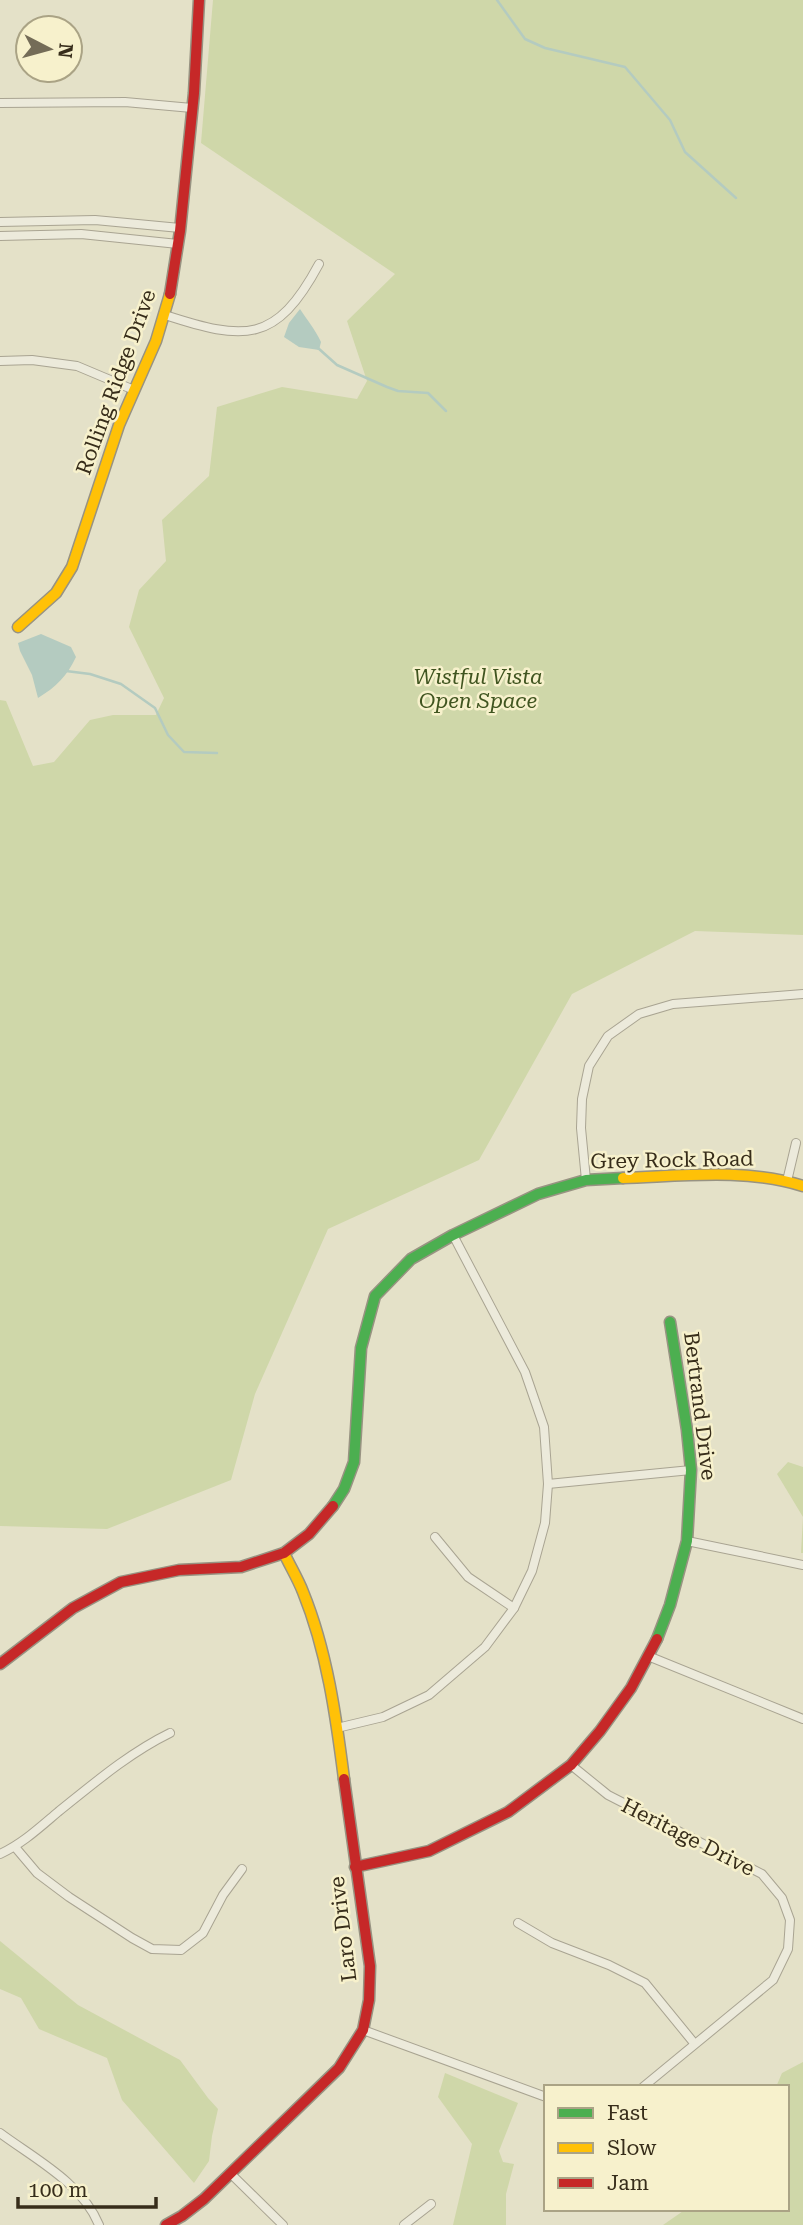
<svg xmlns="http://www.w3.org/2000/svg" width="803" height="2225" viewBox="0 0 803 2225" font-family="'Roboto Serif',serif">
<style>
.green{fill:#cfd7a9}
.water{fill:#b4cbc0}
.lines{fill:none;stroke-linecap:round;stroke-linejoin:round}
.stream{stroke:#b4cbc0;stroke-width:2.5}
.street-casing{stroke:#a9a492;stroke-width:10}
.fast-casing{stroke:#989382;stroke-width:13}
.slow-casing{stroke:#989382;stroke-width:13}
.jam-casing{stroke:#989382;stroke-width:13}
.street{stroke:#eceadb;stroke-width:8}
.fast{stroke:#4caf50;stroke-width:10}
.slow{stroke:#ffc107;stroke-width:10}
.jam{stroke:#c62828;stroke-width:10}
.labels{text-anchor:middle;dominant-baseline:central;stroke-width:5;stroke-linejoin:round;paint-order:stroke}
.street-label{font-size:21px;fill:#372d1a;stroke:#f7f1cc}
.park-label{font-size:21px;font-style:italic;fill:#405520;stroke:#f7f1cc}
</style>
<rect width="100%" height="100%" fill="#e4e1c8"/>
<g class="green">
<polygon points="213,0 803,0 803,935 695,931 572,994 479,1160 328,1229 255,1394 231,1480 107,1529 0,1526 0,700 6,701 33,766 54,762 90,720 113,715 156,715 164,698 129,627 139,590 166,561 162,520 209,476 217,407 282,387 357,399 367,381 347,321 395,274 201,143"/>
<polygon points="788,1462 803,1467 803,1553 801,1553 803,1517 777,1474"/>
<polygon points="0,1941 78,2005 180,2060 208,2098 218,2109 212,2136 209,2161 194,2183 122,2100 107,2058 39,2029 21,1998 0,1989"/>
<polygon points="803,2062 803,2225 663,2225 686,2209 787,2209 787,2087 776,2087 782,2073"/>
<polygon points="445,2073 518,2103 499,2151 503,2162 514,2164 506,2194 506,2225 453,2225 472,2144 438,2097"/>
</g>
<g class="water">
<path d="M 300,309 C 307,320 315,329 321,342 L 319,350 L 299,347 L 284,337 L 289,323 Z"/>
<path d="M 41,634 L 71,647 L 76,657 C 67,676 56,687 38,698 L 32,675 L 20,651 L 18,643 Z"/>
</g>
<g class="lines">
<g class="stream">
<polyline points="497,0 525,39 545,48 625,67 670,120 685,152 736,198"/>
<polyline points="318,348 337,365 387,387 398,391 428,393 446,411"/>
<polyline points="66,671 90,674 121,684 155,708 168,735 184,752 217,753"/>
</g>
<g class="street-casing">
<g id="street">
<polyline points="0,103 125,102 192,108"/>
<polyline points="0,222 95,220 180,228"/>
<polyline points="0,236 81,234 178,244"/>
<path d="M 165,315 C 245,341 276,344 319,264"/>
<polyline points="0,361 32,360 77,366 134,390"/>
<polyline points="586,1180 581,1128 582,1099 589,1066 608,1036 639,1014 673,1004 803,994"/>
<polyline points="787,1181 796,1143"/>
<polyline points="548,1484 691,1470"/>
<polyline points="435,1537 468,1577 514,1608"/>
<polyline points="687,1541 803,1565"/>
<polyline points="648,1656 803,1719"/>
<polyline points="337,1728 383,1717 429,1695 485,1647 514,1608 532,1571 545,1523 548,1484 544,1427 525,1372 453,1235"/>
<polyline points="571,1765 608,1795 762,1874 782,1898 790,1920 788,1949 773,1980 643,2087"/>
<polyline points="15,1847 37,1873 69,1897 132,1938 152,1949 181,1950 203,1933 223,1895 242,1869"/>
<path d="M 0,1854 C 22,1844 39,1828 58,1812 C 93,1784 129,1753 170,1733"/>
<polyline points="518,1923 552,1943 609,1965 645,1983 694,2043"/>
<polyline points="363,2030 546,2097"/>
<path d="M 0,2133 C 35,2159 82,2183 99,2225"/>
<polyline points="231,2174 283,2225"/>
<polyline points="404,2225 431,2204"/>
</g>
</g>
<g class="fast-casing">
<g id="fast">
<polyline points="333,1506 344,1489 354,1462 361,1348 375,1296 411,1259 453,1235 538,1194 586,1180 623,1178"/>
<polyline points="657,1639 670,1605 687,1541 691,1470 687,1430 670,1322"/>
</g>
</g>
<g class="slow-casing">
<g id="slow">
<polyline points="18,627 56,593 72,567 119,425 156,341 170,294"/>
<path d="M 623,1178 C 683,1176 745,1168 803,1186"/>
<path d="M 284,1553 C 290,1566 298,1579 303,1592 C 327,1651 336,1716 344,1779"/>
</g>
</g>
<g class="jam-casing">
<g id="jam">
<polyline points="170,294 180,231 194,93 199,0"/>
<polyline points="0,1664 73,1608 121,1582 179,1570 241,1567 284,1553 309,1534 333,1506"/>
<polyline points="355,1867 429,1851 508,1812 571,1765 600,1731 631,1688 657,1639"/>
<polyline points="166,2225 182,2216 204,2199 339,2068 363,2030 369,2000 370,1966 344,1779"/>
</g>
</g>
<use href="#street" class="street"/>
<use href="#fast" class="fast"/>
<use href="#slow" class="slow"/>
<use href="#jam" class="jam"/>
</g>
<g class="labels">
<g class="street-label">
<text transform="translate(116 382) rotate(-70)">Rolling Ridge Drive</text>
<text transform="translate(672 1160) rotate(-1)">Grey Rock Road</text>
<text transform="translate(700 1406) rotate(83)">Bertrand Drive</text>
<text transform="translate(688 1837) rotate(27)">Heritage Drive</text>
<text transform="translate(343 1929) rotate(-97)">Laro Drive</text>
</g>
<g class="park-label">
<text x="478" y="677">Wistful Vista<tspan x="478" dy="24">Open Space</tspan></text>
</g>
</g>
<rect x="544" y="2085" width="245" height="126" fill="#f7f1cc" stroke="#aaa385" stroke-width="2"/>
<rect x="558" y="2108" width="35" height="10" fill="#4caf50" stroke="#aaa385" stroke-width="2"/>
<text x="607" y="2120" font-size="21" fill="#372d1a">Fast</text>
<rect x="558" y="2143" width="35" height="10" fill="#ffc107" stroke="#aaa385" stroke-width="2"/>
<text x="607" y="2155" font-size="21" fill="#372d1a">Slow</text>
<rect x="558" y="2178" width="35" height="10" fill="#c62828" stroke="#aaa385" stroke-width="2"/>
<text x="607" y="2190" font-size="21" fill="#372d1a">Jam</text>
<g transform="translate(49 49) rotate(96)"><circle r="33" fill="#f7f1cc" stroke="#aaa385" stroke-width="2"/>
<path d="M0-5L12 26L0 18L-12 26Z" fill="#746c57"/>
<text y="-10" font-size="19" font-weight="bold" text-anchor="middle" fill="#372d1a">N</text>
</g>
<path d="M18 2197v10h138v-10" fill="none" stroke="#372d1a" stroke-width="3.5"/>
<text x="28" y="2197" font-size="21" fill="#372d1a" stroke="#f7f1cc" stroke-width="5" paint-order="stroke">100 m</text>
</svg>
